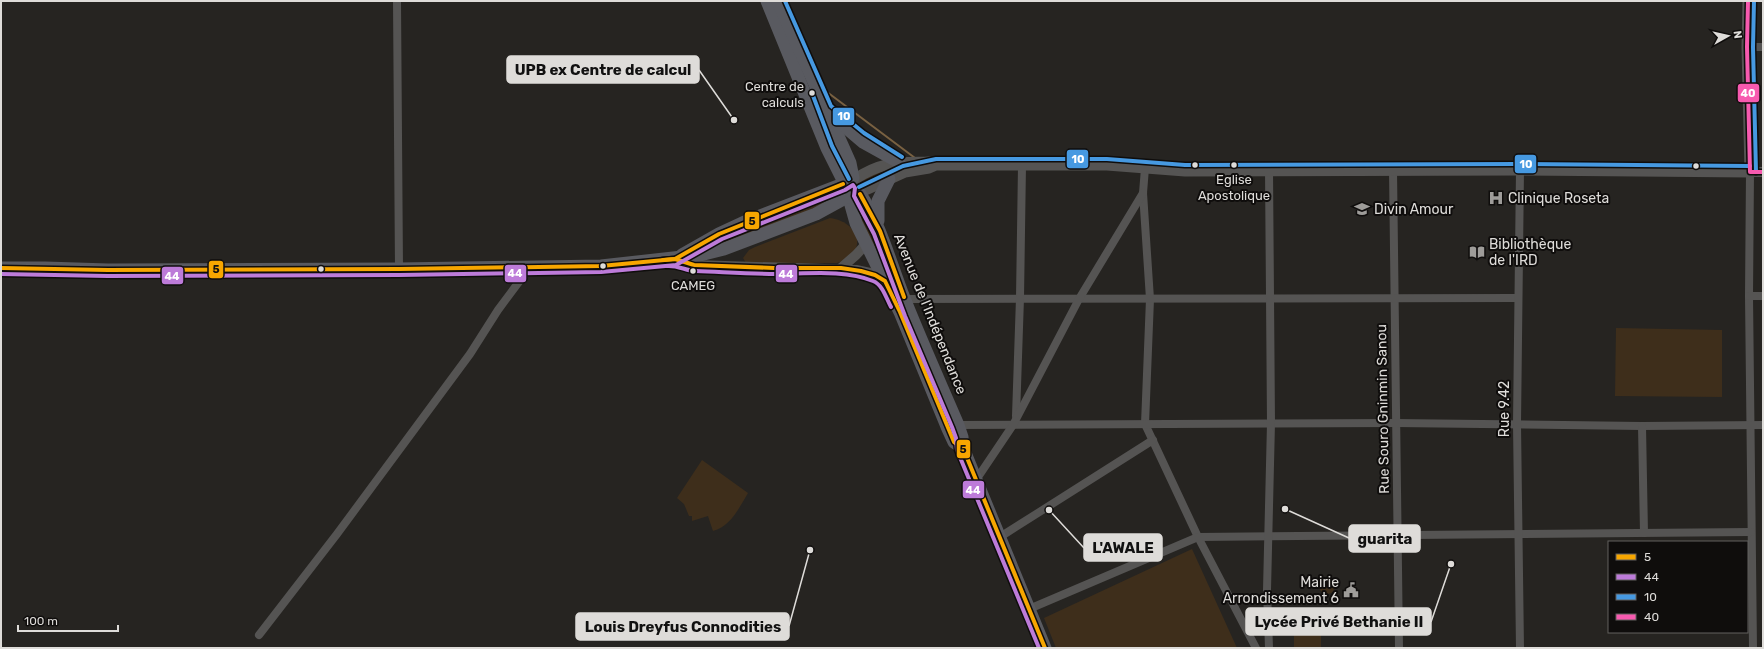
<svg xmlns="http://www.w3.org/2000/svg" width="1764" height="649" viewBox="0 0 1764 649" font-family="Rubik,sans-serif">
<style>
.green{fill:#3e2e1b}
.lines{fill:none;stroke-linecap:round;stroke-linejoin:round}
.stream{stroke:#796141;stroke-width:2}
.minor{stroke:#555453;stroke-width:8}
.tertiary{stroke:#555453;stroke-width:10}
.secondary{stroke:#555453;stroke-width:11}
.trunk{stroke:#595a60;stroke-width:13}
.bus-1-casing{stroke:#0f0d0c;stroke-width:7}
.bus-2-casing{stroke:#0f0d0c;stroke-width:7}
.bus-3-casing{stroke:#0f0d0c;stroke-width:7}
.bus-4-casing{stroke:#0f0d0c;stroke-width:7}
.bus-1{stroke:#f7a600;stroke-width:4}
.bus-2{stroke:#bd7bd9;stroke-width:4}
.bus-3{stroke:#4699e1;stroke-width:4}
.bus-4{stroke:#f75aaf;stroke-width:4}
.bus-dot{fill:#dedcd9;stroke:#0f0d0c;stroke-width:1.5}
.labels{text-anchor:middle;dominant-baseline:central;stroke-width:4;stroke-linejoin:round;paint-order:stroke}
.bus-label{font-size:13px;fill:#dedcd9;stroke:#0f0d0c}
.poi-label{font-size:14px;fill:#dedcd9;stroke:#0f0d0c;text-anchor:start}
.street-label{font-size:14px;fill:#dedcd9;stroke:#0f0d0c}
.leader{fill:none;stroke:#dedcd9;stroke-width:1.5}
.callout-dot{fill:#dedcd9;stroke:#0f0d0c;stroke-width:1.5}
.callout{fill:#dedcd9;stroke:#dedcd9;stroke-width:1.5}
.callout-label{font-size:15px;text-anchor:middle;font-weight:bold;fill:#111}
.line-badge{stroke:#0f0d0c;stroke-width:1.5}
.badge-label{font-size:11px;text-anchor:middle;font-weight:bold;fill:#fff}
.pale-badge-label{font-size:11px;text-anchor:middle;font-weight:bold;fill:#111}
</style>
<rect width="100%" height="100%" fill="#262421"/>
<g class="green">
<polygon points="912,165 866,187 862,178 871,172"/>
<polygon points="834,194 835,200 714,249 712,245 735,232"/>
<polygon points="864,214 868,214 902,304 860,218"/>
<path d="M 830,218 C 860,222 869,253 837,263 L 751,264 L 746,263 L 743,258 L 749,250 L 755,247 Z"/>
<polygon points="1616,328 1722,330 1722,397 1615,396"/>
<path d="M 702,460 L 748,493 C 739,508 731,526 713,531 L 708,516 L 692,521 L 692,516 L 689,516 L 684,504 L 677,498 Z"/>
<polygon points="1192,549 1237,648 1056,648 1044,618"/>
<circle cx="1327" cy="586" r="8"/>
<polygon points="1294,634 1321,635 1321,648 1294,648"/>
</g>
<g class="lines">
<g class="stream">
<polyline points="827,92 915,158"/>
<polyline points="933,159 943,160"/>
<polyline points="1109,160 1126,160 1173,165"/>
</g>
<g class="minor">
<polyline points="397,1 399,269"/>
<polyline points="1747,47 1763,47"/>
<polyline points="1145,168 1143,193 1150,299 1145,424 1198,537 1256,648"/>
<polyline points="1393,170 1399,648"/>
<polyline points="1750,172 1749,296 1753,648"/>
<polyline points="1749,296 1763,296"/>
<polyline points="904,299 1517,298"/>
<polyline points="1016,416 1020,298 1022,165"/>
<polyline points="958,425 1395,423 1642,426 1763,425"/>
<polyline points="1642,426 1644,533"/>
<polyline points="976,480 1013,425 1079,299 1143,193"/>
<polyline points="1000,537 1153,440"/>
<polyline points="1029,609 1198,537 1751,532"/>
<polyline points="259,635 337,534 470,354 498,310 530,267"/>
<polyline points="1269,648 1267,590 1271,423 1269,170"/>
<polyline points="1520,648 1517,424 1520,170"/>
</g>
<g class="tertiary">
<polyline points="1750,172 1763,172"/>
<polyline points="675,259 694,265 856,270 870,273 885,281"/>
<polyline points="841,268 856,255 866,244"/>
</g>
<g class="secondary">
<path d="M 855,179 C 883,161 897,163 929,162 L 932,163"/>
<polyline points="861,192 905,172 929,168 936,165 1107,165 1185,171 1520,170 1750,172 1747,47 1748,1"/>
</g>
<g class="trunk">
<polyline points="767,1 827,148 844,182"/>
<polyline points="778,1 850,163 853,178"/>
<polyline points="830,114 863,142 899,162"/>
<path d="M 860,194 C 881,225 890,263 904,298 C 921,341 940,383 958,425 L 962,437 L 963,448 L 1045,648"/>
<polyline points="849,198 856,223 900,312 948,429 954,442 963,448"/>
<polyline points="878,221 878,201 889,179"/>
<polyline points="682,255 719,234 747,221 843,184"/>
<polyline points="1,268 45,268 108,270 399,269 601,266 700,255 724,249 816,214 847,197"/>
</g>
<g class="bus-1-casing">
<g id="bus-1">
<polyline points="860,194 880,231 904,297"/>
<polyline points="663,260 675,259 719,234 843,184"/>
<polyline points="1,268 108,270 399,269 601,266 675,259 694,265 774,268 841,268 861,271 875,275 885,281 900,312 954,442 963,448 1045,648"/>
</g>
</g>
<g class="bus-2-casing">
<g id="bus-2">
<path d="M 667,266 C 678,265 686,271 696,271 C 723,272 749,274 776,274 C 805,274 845,269 873,281 C 883,285 886,298 891,307"/>
<polyline points="1,274 108,276 399,275 601,272 676,265 722,239 845,190 853,185 855,188 854,196 874,234 905,316 952,427 956,438 957,450 1039,648"/>
</g>
</g>
<g class="bus-3-casing">
<g id="bus-3">
<polyline points="785,1 831,106 864,133 902,157"/>
<polyline points="1754,1 1753,47 1756,172"/>
<polyline points="812,93 832,146 849,179"/>
<polyline points="859,187 903,166 936,159 1107,159 1185,165 1520,164 1750,166"/>
</g>
</g>
<g class="bus-4-casing">
<polyline id="bus-4" points="1748,1 1747,47 1750,172 1763,172"/>
</g>
<use href="#bus-1" class="bus-1"/>
<use href="#bus-2" class="bus-2"/>
<use href="#bus-3" class="bus-3"/>
<use href="#bus-4" class="bus-4"/>
</g>
<defs>
<g id="hospital-bare" transform="scale(1.2)"><path d="M-5-5h3v3.5h4V-5h3V5h-3V1.5h-4V5h-3Z" fill="#9e9c99" stroke="#0f0d0c" stroke-width="2.5" paint-order="stroke"/></g>
<g id="school-bare" transform="scale(1.2)"><path d="M0-5L7-2L0 1L-7-2ZM-4 1L0 2.5L4 1V4Q0 6-4 4Z" fill="#9e9c99" stroke="#0f0d0c" stroke-width="2.5" paint-order="stroke"/></g>
<g id="library-bare" transform="scale(1.2)"><path d="M-6-4Q-3-5.5-.7-3.5V5Q-3 3-6 4ZM6-4Q3-5.5 .7-3.5V5Q3 3 6 4Z" fill="#9e9c99" stroke="#0f0d0c" stroke-width="2.5" paint-order="stroke"/></g>
<g id="civic-bare" transform="scale(1.2)"><path d="M-.6-6.5H3V-4.5H.6V-3L4-1V1h2V6H-6V1h2V-1L-.6-3ZM-1.2 2.5V6h2.4V2.5Z" fill="#9e9c99" stroke="#0f0d0c" stroke-width="2.5" paint-order="stroke"/></g>
</defs>
<g fill-rule="evenodd">
<use href="#hospital-bare" x="1496" y="198"/>
<use href="#school-bare" x="1362" y="209"/>
<use href="#library-bare" x="1477" y="252"/>
<use href="#civic-bare" x="1351" y="590"/>
</g>
<g class="bus-dot">
<circle cx="812" cy="93" r="3.5"/>
<circle cx="1195" cy="165" r="3.5"/>
<circle cx="1234" cy="165" r="3.5"/>
<circle cx="1696" cy="166" r="3.5"/>
<circle cx="603" cy="266" r="3.5"/>
<circle cx="321" cy="269" r="3.5"/>
<circle cx="693" cy="271" r="3.5"/>
</g>
<g class="labels">
<g class="bus-label">
<text x="804" y="86" text-anchor="end">Centre de<tspan x="804" dy="16">calculs</tspan></text>
<text x="1234" y="179">Eglise<tspan x="1234" dy="16">Apostolique</tspan></text>
<text x="693" y="285">CAMEG</text>
</g>
<g class="poi-label">
<text x="1508" y="198">Clinique Roseta</text>
<text x="1374" y="209">Divin Amour</text>
<text x="1489" y="244">Bibliothèque<tspan x="1489" dy="16">de l'IRD</tspan></text>
<text x="1339" y="582" text-anchor="end">Mairie<tspan x="1339" dy="16">Arrondissement 6</tspan></text>
</g>
<g class="street-label">
<text transform="translate(930 314) rotate(68)">Avenue de l'Indépendance</text>
<text transform="translate(1383 409) rotate(-91)">Rue Souro Gninmin Sanou</text>
<text transform="translate(1504 409) rotate(-90)">Rue 9.42</text>
</g>
</g>
<path class="leader" d="M734 120L699 70M1285 509L1349 538M1049 510L1084 548M1451 564L1431 622M810 550L789 626"/>
<g class="callout-dot">
<circle cx="734" cy="120" r="4"/>
<circle cx="1285" cy="509" r="4"/>
<circle cx="1049" cy="510" r="4"/>
<circle cx="1451" cy="564" r="4"/>
<circle cx="810" cy="550" r="4"/>
</g>
<g class="callout">
<rect x="507" y="56" width="192" height="27" rx="4"/>
<rect x="1349" y="525" width="71" height="27" rx="4"/>
<rect x="1084" y="534" width="78" height="27" rx="4"/>
<rect x="1246" y="608" width="185" height="27" rx="4"/>
<rect x="576" y="613" width="213" height="27" rx="4"/>
</g>
<g class="callout-label">
<text x="603" y="75">UPB ex Centre de calcul</text>
<text x="1385" y="544">guarita</text>
<text x="1123" y="553">L'AWALE</text>
<text x="1339" y="627">Lycée Privé Bethanie II</text>
<text x="683" y="632">Louis Dreyfus Connodities</text>
</g>
<g class="line-badge">
<rect x="1737" y="83" width="23" height="20" rx="4" fill="#f75aaf"/>
<rect x="832" y="107" width="23" height="19" rx="4" fill="#4699e1"/>
<rect x="1066" y="149" width="23" height="20" rx="4" fill="#4699e1"/>
<rect x="1514" y="154" width="23" height="20" rx="4" fill="#4699e1"/>
<rect x="744" y="211" width="16" height="19" rx="4" fill="#f7a600"/>
<rect x="208" y="260" width="16" height="19" rx="4" fill="#f7a600"/>
<rect x="504" y="264" width="23" height="19" rx="4" fill="#bd7bd9"/>
<rect x="775" y="264" width="23" height="19" rx="4" fill="#bd7bd9"/>
<rect x="161" y="266" width="23" height="19" rx="4" fill="#bd7bd9"/>
<rect x="956" y="439" width="15" height="20" rx="4" fill="#f7a600"/>
<rect x="962" y="480" width="23" height="19" rx="4" fill="#bd7bd9"/>
</g>
<g class="badge-label">
<text x="1748" y="97">40</text>
<text x="844" y="120">10</text>
<text x="1078" y="163">10</text>
<text x="1526" y="168">10</text>
<text x="515" y="277">44</text>
<text x="786" y="278">44</text>
<text x="172" y="280">44</text>
<text x="973" y="494">44</text>
</g>
<g class="pale-badge-label">
<text x="752" y="225">5</text>
<text x="216" y="273">5</text>
<text x="963" y="453">5</text>
</g>
<rect width="1764" height="649" fill="none" stroke="#dedcd9" stroke-width="4"/>
<rect x="1608" y="541" width="140" height="92" fill="#0f0d0c" stroke="#62605e"/>
<rect x="1616" y="554" width="20" height="6" fill="#f7a600" stroke="#62605e"/>
<text x="1644" y="561" font-size="12" fill="#dedcd9">5</text>
<rect x="1616" y="574" width="20" height="6" fill="#bd7bd9" stroke="#62605e"/>
<text x="1644" y="581" font-size="12" fill="#dedcd9">44</text>
<rect x="1616" y="594" width="20" height="6" fill="#4699e1" stroke="#62605e"/>
<text x="1644" y="601" font-size="12" fill="#dedcd9">10</text>
<rect x="1616" y="614" width="20" height="6" fill="#f75aaf" stroke="#62605e"/>
<text x="1644" y="621" font-size="12" fill="#dedcd9">40</text>
<g transform="translate(1728 36) rotate(82)" stroke="#0f0d0c" stroke-width="3" paint-order="stroke">
<path d="M0-3L7 15L0 10L-7 15Z" fill="#dedcd9"/>
<text y="-6" font-size="11" font-weight="bold" text-anchor="middle" fill="#dedcd9">N</text>
</g>
<path d="M18 625v6h100v-6" fill="none" stroke="#dedcd9" stroke-width="2"/>
<text x="24" y="625" font-size="12" fill="#dedcd9" stroke="#0f0d0c" stroke-width="3" paint-order="stroke">100 m</text>
</svg>
